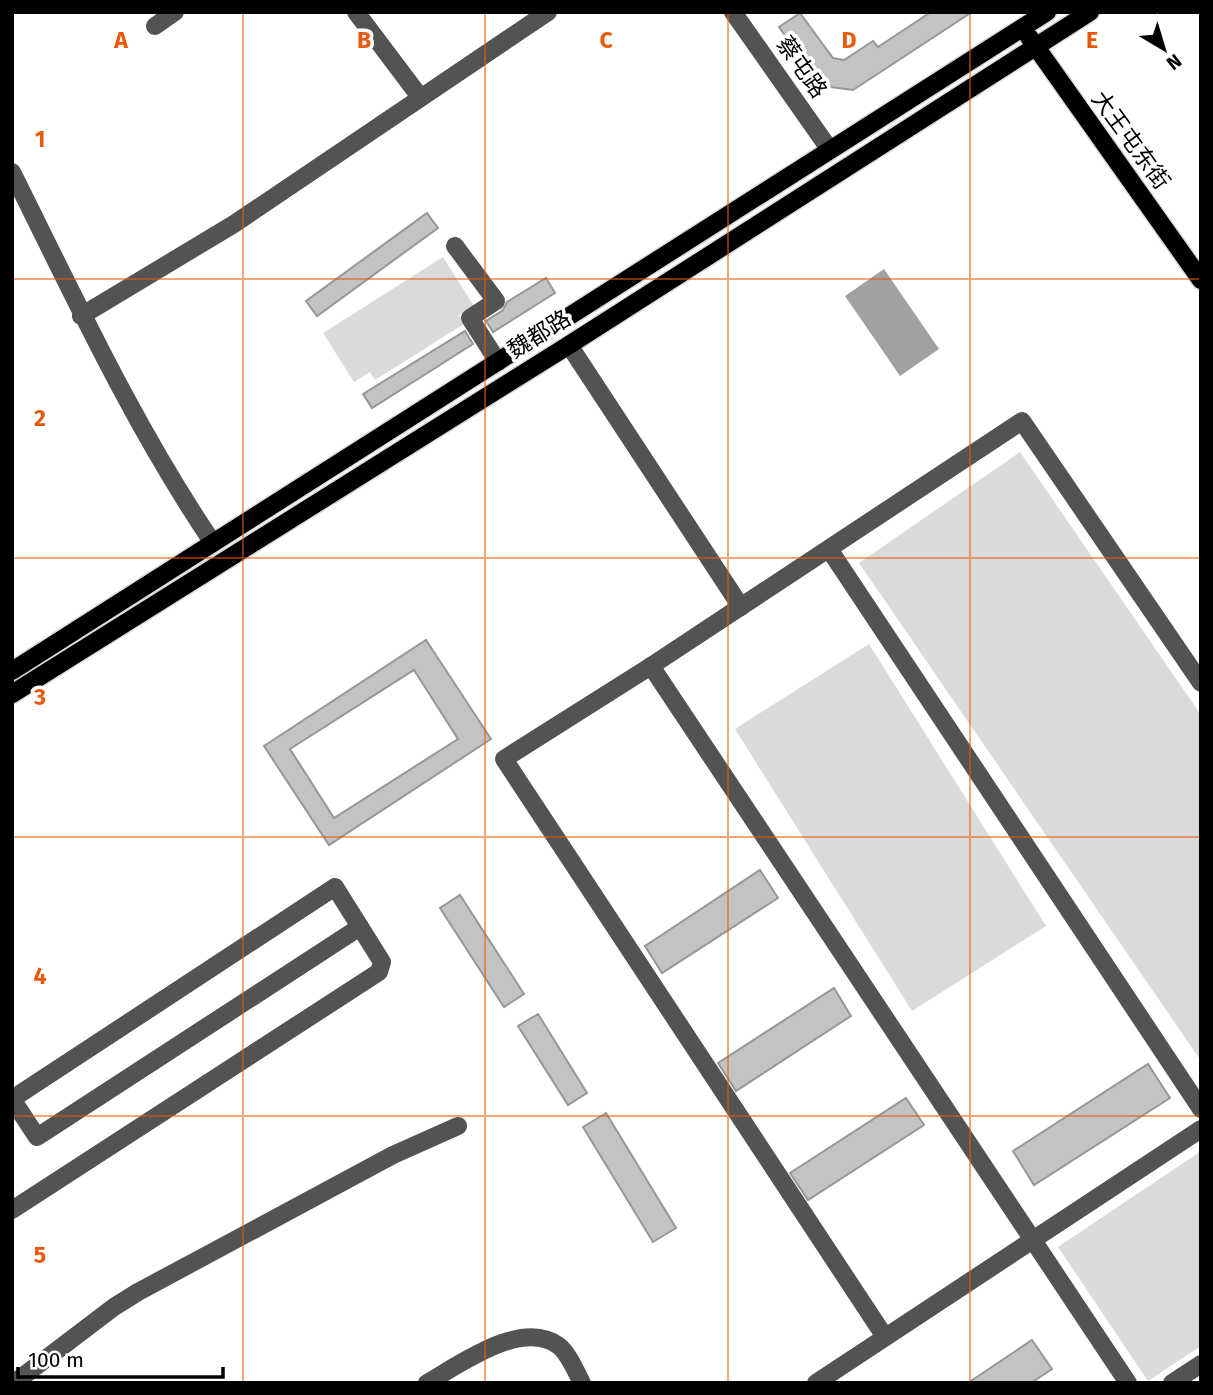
<svg xmlns="http://www.w3.org/2000/svg" width="1213" height="1395" viewBox="0 0 1213 1395" font-family="'Fira Sans','Noto Sans SC',sans-serif">
<style>
.green{fill:#dadada}
.water{fill:#a1a1a1}
.building{fill:#c3c3c3;stroke:#979797;stroke-width:2;fill-rule:evenodd}
.lines{fill:none;stroke-linecap:round;stroke-linejoin:round}
.major-casing{stroke:#dbdbdb;stroke-width:21}
.minor{stroke:#535353;stroke-width:18}
.major{stroke:#000;stroke-width:18}
.grid{fill:none;stroke:#e8590c;stroke-width:2;stroke-opacity:0.55}
.labels{text-anchor:middle;dominant-baseline:central;stroke-width:7;stroke-linejoin:round;paint-order:stroke}
.street-label{font-size:23px;fill:#000;stroke:#fff}
.grid-label{font-size:23px;text-anchor:middle;font-weight:bold;fill:#e8590c;stroke:#fff;stroke-width:7;stroke-linejoin:round;paint-order:stroke}
</style>
<rect width="100%" height="100%" fill="#fff"/>
<g class="green">
<polygon points="443,257 474,306 459,315 464,324 375,380 370,372 354,382 323,333"/>
<polygon points="1020,452 1201,715 1201,1061 859,563"/>
<polygon points="869,644 1046,926 912,1011 735,729"/>
<polygon points="1201,1151 1201,1346 1148,1381 1058,1247"/>
</g>
<polygon class="water" points="884,269 939,349 900,376 845,296"/>
<g class="building">
<polygon points="931,12 972,12 853,90 816,85 802,66 805,64 779,27 800,13 833,58 844,60 873,41 878,47"/>
<polygon points="427,213 438,228 317,316 306,301"/>
<polygon points="546,278 555,293 493,332 486,321 503,310 507,302"/>
<polygon points="465,331 473,344 372,408 363,394"/>
<path d="M 426,640 L 491,739 L 329,845 L 264,746 ZM 414,670 L 458,739 L 334,818 L 290,749 Z"/>
<polygon points="760,870 778,898 662,973 645,946"/>
<polygon points="460,895 524,994 504,1007 440,908"/>
<polygon points="834,988 851,1016 736,1091 718,1063"/>
<polygon points="538,1014 587,1093 568,1105 518,1026"/>
<polygon points="1148,1064 1170,1098 1034,1185 1013,1151"/>
<polygon points="906,1098 924,1125 808,1200 790,1173"/>
<polygon points="606,1113 676,1228 653,1242 583,1127"/>
<polygon points="1032,1340 1052,1369 1031,1383 968,1383"/>
</g>
<g class="lines">
<g class="major-casing">
<g id="major">
<polyline points="1029,37 1201,280"/>
<polyline points="12,671 1047,12"/>
<polyline points="12,694 569,345 1090,12"/>
</g>
</g>
<g class="minor">
<polyline points="356,12 420,97"/>
<polyline points="733,12 830,150"/>
<polyline points="155,26 175,12"/>
<path d="M 12,172 C 75,298 134,427 213,543"/>
<polyline points="455,246 496,301 470,318 498,362"/>
<polyline points="81,316 234,224 548,12"/>
<polyline points="569,345 741,607"/>
<polyline points="829,549 1201,1109"/>
<polyline points="651,666 1128,1383"/>
<polyline points="12,1099 335,887 382,962 379,972 12,1210"/>
<polyline points="12,1099 37,1137 360,927"/>
<polyline points="885,1337 504,759 651,666 1022,421 1201,683"/>
<polyline points="14,1383 114,1307 138,1292 393,1155 458,1126"/>
<path d="M 427,1383 C 459,1365 522,1318 559,1346 C 569,1354 576,1372 582,1383"/>
<polyline points="816,1383 1201,1129"/>
<polyline points="1172,1383 1201,1364"/>
</g>
<use href="#major" class="major"/>
</g>
<path class="grid" d="M 243,12 L 243,1383M 485,12 L 485,1383M 728,12 L 728,1383M 970,12 L 970,1383M 12,279 L 1201,279M 12,558 L 1201,558M 12,837 L 1201,837M 12,1116 L 1201,1116"/>
<g class="labels">
<g class="street-label">
<text transform="translate(802 67) rotate(55)">蔡屯路</text>
<text transform="translate(1131 140) rotate(54)">大王屯东街</text>
<text transform="translate(539 334) rotate(-32)">魏都路</text>
</g>
</g>
<g class="grid-label">
<text x="121" y="48">A</text>
<text x="364" y="48">B</text>
<text x="606" y="48">C</text>
<text x="849" y="48">D</text>
<text x="1092" y="48">E</text>
<text x="40" y="147">1</text>
<text x="40" y="426">2</text>
<text x="40" y="705">3</text>
<text x="40" y="984">4</text>
<text x="40" y="1263">5</text>
</g>
<rect width="1213" height="1395" fill="none" stroke="#000000" stroke-width="28"/>
<g transform="translate(1164 49) rotate(142)" stroke="#ffffff" stroke-width="5" paint-order="stroke">
<path d="M0-5L12 26L0 18L-12 26Z" fill="#000000"/>
<text y="-10" font-size="19" font-weight="bold" text-anchor="middle" fill="#000000">N</text>
</g>
<path d="M18 1367v10h205v-10" fill="none" stroke="#000000" stroke-width="3.5"/>
<text x="28" y="1367" font-size="21" fill="#000000" stroke="#ffffff" stroke-width="5" paint-order="stroke">100 m</text>
</svg>
